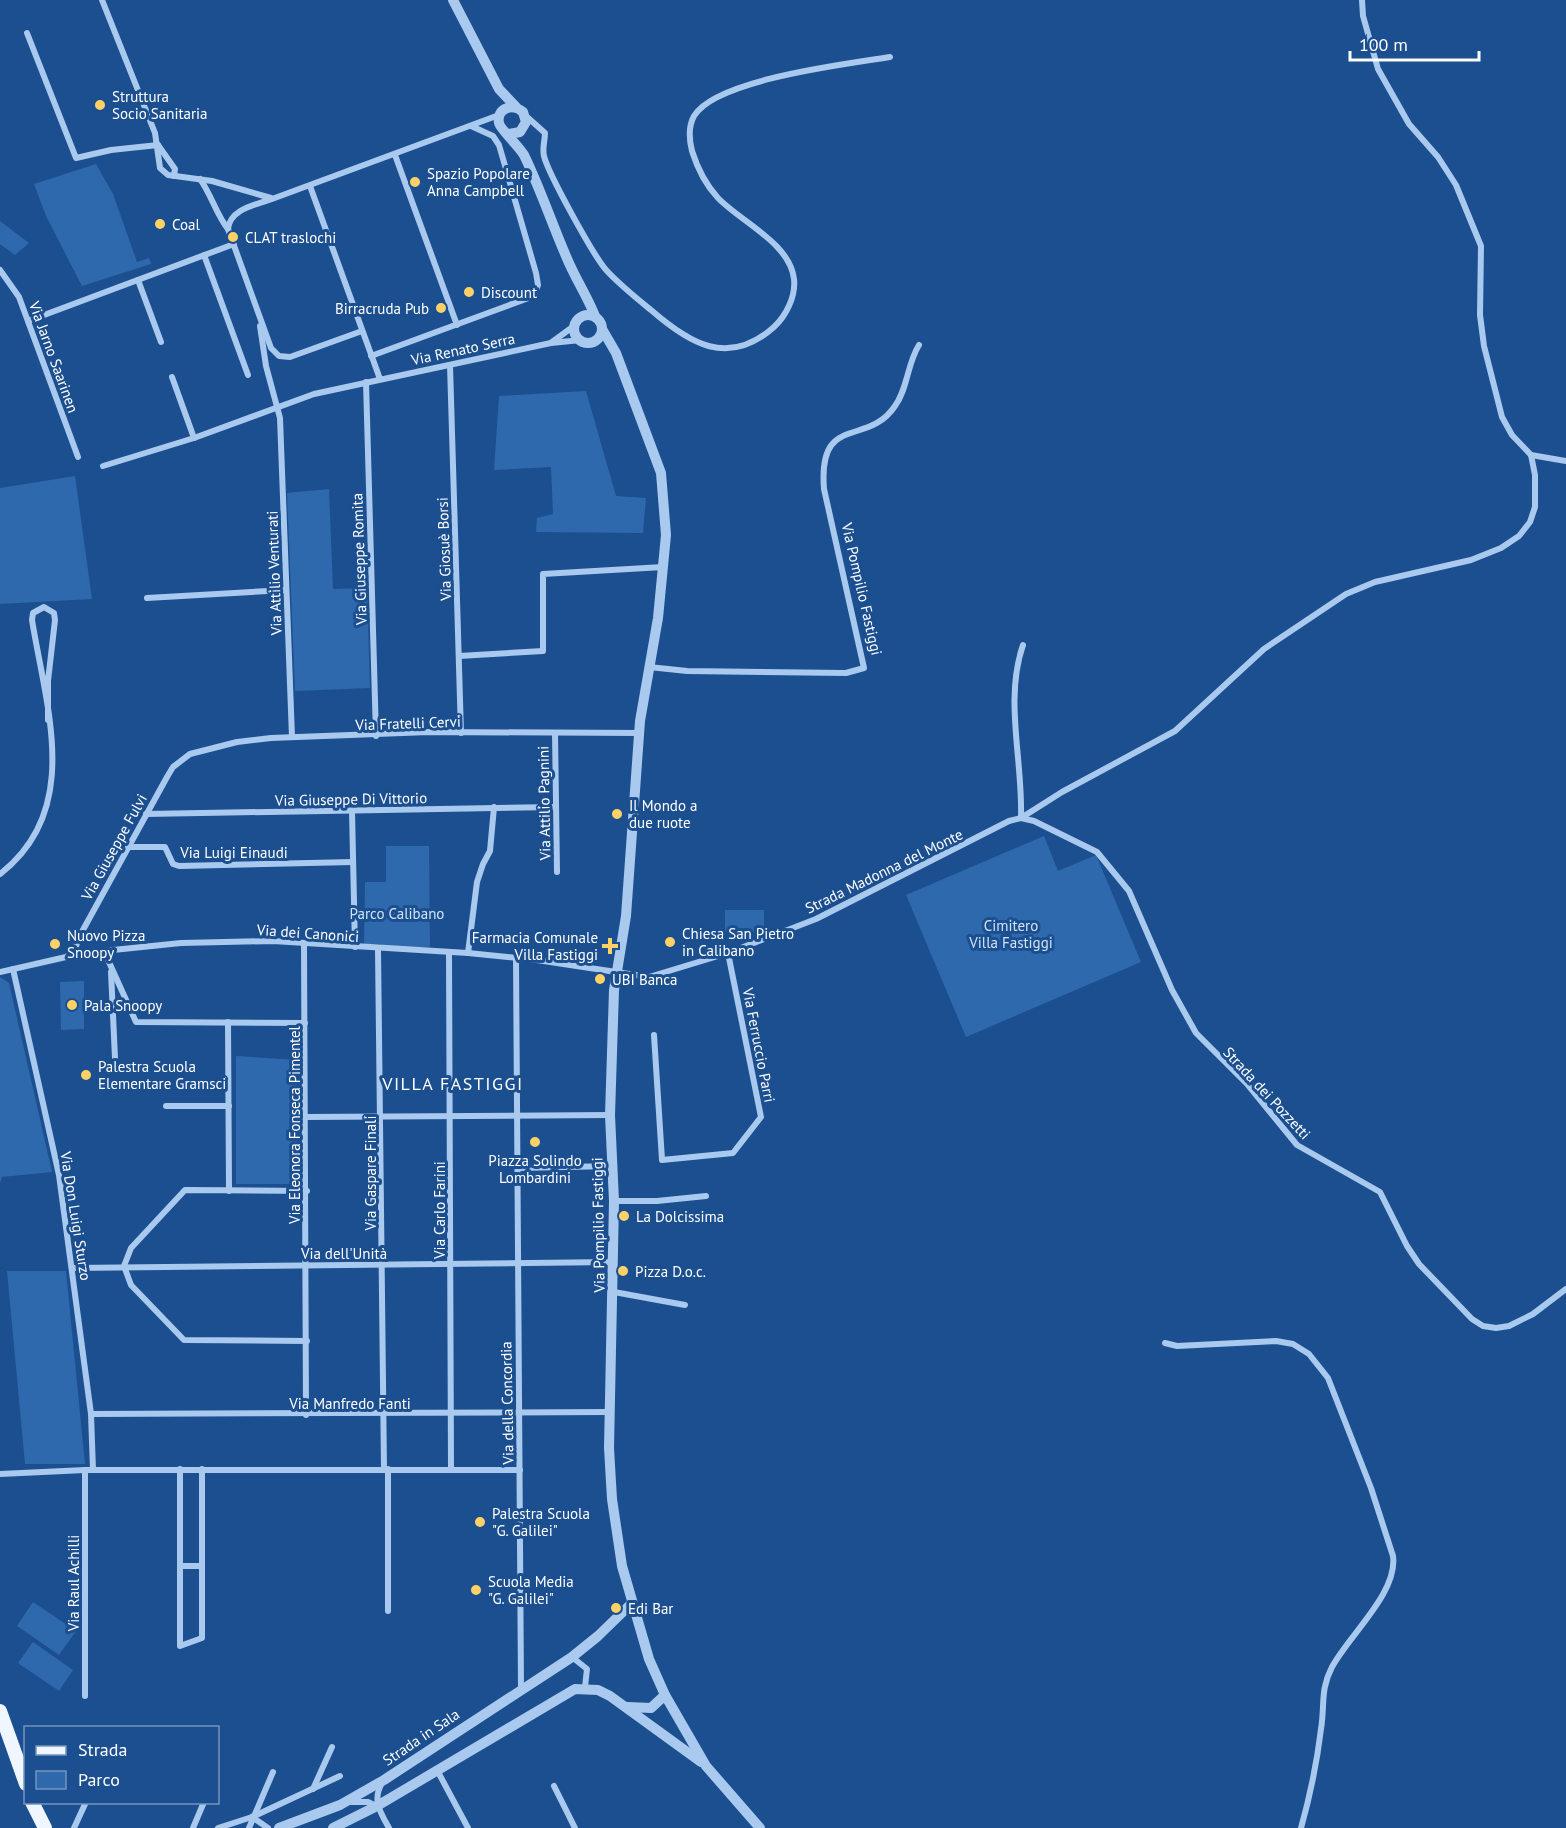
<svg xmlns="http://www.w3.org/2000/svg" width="1566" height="1828" viewBox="0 0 1566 1828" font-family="'PT Sans',sans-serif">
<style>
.green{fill:#2e69ad}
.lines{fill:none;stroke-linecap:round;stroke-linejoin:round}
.minor{stroke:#a9c9ee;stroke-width:6}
.tertiary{stroke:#a9c9ee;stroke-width:10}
.primary{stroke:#f0f6ff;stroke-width:14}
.poi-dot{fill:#ffd166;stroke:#1b4f8f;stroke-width:2}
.labels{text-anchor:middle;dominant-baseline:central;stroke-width:6;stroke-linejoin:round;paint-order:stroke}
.poi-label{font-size:15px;fill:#fff;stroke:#1b4f8f;text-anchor:start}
.street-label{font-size:15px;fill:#fff;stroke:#1b4f8f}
.park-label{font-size:15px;fill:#cfe3fa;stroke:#1b4f8f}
.quarter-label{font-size:18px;letter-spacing:1.5px;fill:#fff;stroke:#1b4f8f}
</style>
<rect width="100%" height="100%" fill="#1b4f8f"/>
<g class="green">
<polygon points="96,164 113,194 137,262 149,258 151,264 82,286 46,216 34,184"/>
<polygon points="0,221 29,243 15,255 0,244"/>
<polygon points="586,391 616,496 646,498 643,533 536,532 537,518 553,514 551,467 494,470 499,396"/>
<polygon points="75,476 92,599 0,604 0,488"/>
<polygon points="329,489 333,589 367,588 370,688 295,691 287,493"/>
<polygon points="1044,836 1058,871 1096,855 1141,962 966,1037 906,895"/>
<polygon points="386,846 429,846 430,947 384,948 380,944 364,945 365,882 386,882"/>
<rect x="725" y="910" width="39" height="22"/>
<polygon points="0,977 9,983 52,1172 2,1177 0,1183"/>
<polygon points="84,981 84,1029 61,1030 60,982"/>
<polygon points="236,1056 297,1060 297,1184 236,1184"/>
<polygon points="7,1271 66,1271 85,1464 25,1464"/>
<polygon points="33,1602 76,1631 59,1655 17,1626"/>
<polygon points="33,1642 73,1670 59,1691 18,1663"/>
</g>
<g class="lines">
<g class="minor">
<polyline points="102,0 155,133 160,168 168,175 212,181 271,198"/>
<polyline points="27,33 76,158 111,150 158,145"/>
<path d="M 526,116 L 545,133 C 545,141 542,148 544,156 C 548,173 594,257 607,271 C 620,285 635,297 651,310 C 689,343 728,368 774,327 C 786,316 796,296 794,279 C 790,243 741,222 718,198 C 706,185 697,167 692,151 C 689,139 688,127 694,116 C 716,79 848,64 890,57"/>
<polyline points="158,145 175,169 174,176"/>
<polyline points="395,155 457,325"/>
<path d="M 200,179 C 211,194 217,216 228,229"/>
<polyline points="310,186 380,379"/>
<polyline points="204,255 248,375"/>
<polyline points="0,270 19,297 78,457"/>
<polyline points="138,280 161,342"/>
<polyline points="28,321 234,244"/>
<polyline points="260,326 266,366 280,418 292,737"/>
<path d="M 362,331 L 290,357 L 279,356 L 271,348 L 228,229 C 230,209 255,205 272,199 L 499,115"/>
<polyline points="552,342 574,326"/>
<polyline points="371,356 534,296 538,285 536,273 499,145 493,136 471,126"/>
<polyline points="450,365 461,733"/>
<polyline points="172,377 194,438"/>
<polyline points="366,382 376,736"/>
<polyline points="1531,455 1566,461"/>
<polyline points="103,466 194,438 314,394 551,343 581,340"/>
<polyline points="147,598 286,590"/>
<polyline points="459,656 543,651 543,574 663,567"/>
<path d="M 649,667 L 687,671 L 846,673 L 864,668 L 824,489 C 818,412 867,448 895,406 C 908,388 907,364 919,345"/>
<polyline points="555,733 557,872"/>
<polyline points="352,811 355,947"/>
<polyline points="146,814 556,807"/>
<polyline points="1021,818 1034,821 1097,852 1129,891 1172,990 1196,1033 1248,1085 1297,1145 1380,1192 1407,1246 1419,1264 1472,1319 1483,1326 1496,1328 1509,1326 1533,1314 1566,1289"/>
<path d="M 1021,818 C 1023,760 1004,700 1023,645"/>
<polyline points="128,847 165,847 173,864 179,866 353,862"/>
<path d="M 0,874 C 83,810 46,707 32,620 L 33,613 L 44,607 L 54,613 L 55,620 L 48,681 L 48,720"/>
<polyline points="304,943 306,1415"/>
<polyline points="378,949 384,1469"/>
<polyline points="75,950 84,953 181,943 273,941 468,953 537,960 649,977 728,953 816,919 1009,821 1021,818 1062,792 1175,731 1264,649 1346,594 1375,582 1471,560 1501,548 1519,536 1530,522 1535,507 1535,475 1531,455 1512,435 1502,417 1484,346 1480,315 1481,246 1456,185 1438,157 1409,124 1378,69 1363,16 1362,0"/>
<polyline points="75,950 78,939 167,777 173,767 190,754 237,742 271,738 429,732 640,733"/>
<polyline points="104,951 136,1022 305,1023"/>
<polyline points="449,952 451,1468"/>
<polyline points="468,953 477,882 483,864 490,851 494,807"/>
<polyline points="516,958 521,1689"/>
<polyline points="13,969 59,1175 91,1414 93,1470"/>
<polyline points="0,972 66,957 75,950"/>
<polyline points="111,972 115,1058"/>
<polyline points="228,1022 229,1191"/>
<polyline points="654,1035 662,1160 733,1153 761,1117 728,953"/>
<polyline points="166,1106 229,1106"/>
<polyline points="305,1117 610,1115"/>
<polyline points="518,1168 613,1166"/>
<polyline points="614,1201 657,1201 706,1196"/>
<polyline points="73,1268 613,1262"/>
<polyline points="614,1292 685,1305"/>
<polyline points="307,1341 184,1340 131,1285 124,1266 131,1248 185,1190 307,1191"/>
<path d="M 1165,1343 L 1177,1346 L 1276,1341 L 1293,1344 L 1309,1354 L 1328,1378 L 1371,1488 L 1393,1556 C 1398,1593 1349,1635 1332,1667 C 1320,1690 1325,1704 1321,1729 C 1317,1762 1310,1796 1301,1828"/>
<polyline points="91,1414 610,1412"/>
<polyline points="180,1469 180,1646 202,1638 202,1469"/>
<polyline points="388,1469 388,1611"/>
<polyline points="85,1470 85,1696"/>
<polyline points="0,1474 85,1470 520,1470"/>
<polyline points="180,1566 202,1566"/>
<polyline points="572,1657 587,1669 585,1687"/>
<polyline points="437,1770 468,1828"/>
<path d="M 382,1783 C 372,1800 380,1812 389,1828"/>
<polyline points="554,1786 575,1828"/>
<polyline points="313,1789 332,1747"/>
<polyline points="352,1802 368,1802 376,1806"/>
<polyline points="252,1817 268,1828"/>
<polyline points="74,1828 86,1802"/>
<polyline points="193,1828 204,1802"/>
<polyline points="218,1828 252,1817 340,1776"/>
<polyline points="249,1828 273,1772"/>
</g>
<g class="tertiary">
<polyline points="453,0 499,89 516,107"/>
<path d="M 509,134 L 520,132 L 526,122 L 523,112 C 513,103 496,108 499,123 C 500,129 519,146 524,155 C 541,190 553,227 569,263 C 577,281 588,298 595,316"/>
<circle cx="588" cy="329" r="14"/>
<polyline points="602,329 616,353 661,473 666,535 658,618 640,721 626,916 614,990 610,1115 614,1201 609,1448 612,1499 622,1566 649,1659 665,1695 706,1766 760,1828"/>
<polyline points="628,1707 651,1708 665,1695"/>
<polyline points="279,1828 340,1805 384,1780 572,1657 598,1636 632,1603"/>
<polyline points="333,1828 377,1806 575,1689 598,1690 610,1696 701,1762"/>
</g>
<g class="primary">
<polyline points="0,1711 26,1784"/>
<polyline points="32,1802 45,1828"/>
</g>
</g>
<g class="poi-dot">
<circle cx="100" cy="105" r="6"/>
<circle cx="415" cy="182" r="6"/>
<circle cx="160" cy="224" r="6"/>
<circle cx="233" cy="237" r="6"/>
<circle cx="469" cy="292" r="6"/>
<circle cx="441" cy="308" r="6"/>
<circle cx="617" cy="814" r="6"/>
<circle cx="670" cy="942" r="6"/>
<circle cx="55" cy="944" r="6"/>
<path d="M607 937h6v6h6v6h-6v6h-6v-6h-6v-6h6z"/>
<circle cx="600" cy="979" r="6"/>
<circle cx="72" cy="1005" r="6"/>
<circle cx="86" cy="1075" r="6"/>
<circle cx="535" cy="1142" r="6"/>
<circle cx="624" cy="1216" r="6"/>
<circle cx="623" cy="1271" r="6"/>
<circle cx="480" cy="1522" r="6"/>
<circle cx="476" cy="1590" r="6"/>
<circle cx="616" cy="1608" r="6"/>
</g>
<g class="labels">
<g class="poi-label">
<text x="112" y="96">Struttura<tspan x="112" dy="17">Socio Sanitaria</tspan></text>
<text x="427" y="173">Spazio Popolare<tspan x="427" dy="17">Anna Campbell</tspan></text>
<text x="172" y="224">Coal</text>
<text x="245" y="237">CLAT traslochi</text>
<text x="481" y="292">Discount</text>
<text x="429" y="308" text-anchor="end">Birracruda Pub</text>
<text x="629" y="805">Il Mondo a<tspan x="629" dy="17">due ruote</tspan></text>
<text x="682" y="933">Chiesa San Pietro<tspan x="682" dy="17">in Calibano</tspan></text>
<text x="67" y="935">Nuovo Pizza<tspan x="67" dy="17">Snoopy</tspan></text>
<text x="598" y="937" text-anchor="end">Farmacia Comunale<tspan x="598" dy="17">Villa Fastiggi</tspan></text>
<text x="612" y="979">UBI Banca</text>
<text x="84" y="1005">Pala Snoopy</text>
<text x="98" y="1066">Palestra Scuola<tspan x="98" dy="17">Elementare Gramsci</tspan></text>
<text x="535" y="1160" text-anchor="middle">Piazza Solindo<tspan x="535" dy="17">Lombardini</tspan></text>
<text x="636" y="1216">La Dolcissima</text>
<text x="635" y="1271">Pizza D.o.c.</text>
<text x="492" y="1513">Palestra Scuola<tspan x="492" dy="17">"G. Galilei"</tspan></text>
<text x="488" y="1581">Scuola Media<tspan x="488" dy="17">"G. Galilei"</tspan></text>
<text x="628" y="1608">Edi Bar</text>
</g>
<g class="street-label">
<text transform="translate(463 349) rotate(-12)">Via Renato Serra</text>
<text transform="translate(54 357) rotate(70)">Via Jarno Saarinen</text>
<text transform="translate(444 549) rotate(-92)">Via Giosuè Borsi</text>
<text transform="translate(359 559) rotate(-92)">Via Giuseppe Romita</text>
<text transform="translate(274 573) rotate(-92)">Via Attilio Venturati</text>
<text transform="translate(862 589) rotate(77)">Via Pompilio Fastiggi</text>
<text transform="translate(408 723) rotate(-2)">Via Fratelli Cervi</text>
<text transform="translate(351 799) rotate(-1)">Via Giuseppe Di Vittorio</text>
<text transform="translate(544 803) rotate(-91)">Via Attilio Pagnini</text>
<text transform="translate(114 847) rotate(-61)">Via Giuseppe Fulvi</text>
<text x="234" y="852">Via Luigi Einaudi</text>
<text transform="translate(884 871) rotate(-26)">Strada Madonna del Monte</text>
<text transform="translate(308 933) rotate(4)">Via dei Canonici</text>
<text transform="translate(759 1045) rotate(79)">Via Ferruccio Parri</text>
<text transform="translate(1267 1093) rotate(47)">Strada dei Pozzetti</text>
<text transform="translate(294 1125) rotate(-90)">Via Eleonora Fonseca Pimentel</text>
<text transform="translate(370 1173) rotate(-90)">Via Gaspare Finali</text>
<text transform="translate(439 1210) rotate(-90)">Via Carlo Farini</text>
<text transform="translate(76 1216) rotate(81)">Via Don Luigi Sturzo</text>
<text transform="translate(598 1225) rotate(-91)">Via Pompilio Fastiggi</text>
<text x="344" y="1253">Via dell'Unità</text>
<text x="350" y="1403">Via Manfredo Fanti</text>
<text transform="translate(507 1403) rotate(-91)">Via della Concordia</text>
<text transform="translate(73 1583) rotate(-90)">Via Raul Achilli</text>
<text transform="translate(421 1737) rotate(-34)">Strada in Sala</text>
</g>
<g class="park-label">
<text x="397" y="913">Parco Calibano</text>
<text x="1011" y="925">Cimitero<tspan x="1011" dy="17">Villa Fastiggi</tspan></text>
</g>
<g class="quarter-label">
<text x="453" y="1083">VILLA FASTIGGI</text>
</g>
</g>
<rect x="24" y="1726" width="195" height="78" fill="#1b4f8f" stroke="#7695bc" stroke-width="1.5"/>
<rect x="36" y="1746" width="30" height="9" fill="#f0f6ff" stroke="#7695bc" stroke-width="1.5"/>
<text x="78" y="1756" font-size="18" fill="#ffffff">Strada</text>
<rect x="36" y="1771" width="30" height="18" fill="#2e69ad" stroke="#7695bc" stroke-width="1.5"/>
<text x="78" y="1786" font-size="18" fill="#ffffff">Parco</text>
<path d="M1350 51v9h129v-9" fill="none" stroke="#ffffff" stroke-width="3"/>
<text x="1359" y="51" font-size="18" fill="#ffffff" stroke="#1b4f8f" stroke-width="4.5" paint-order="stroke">100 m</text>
</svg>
